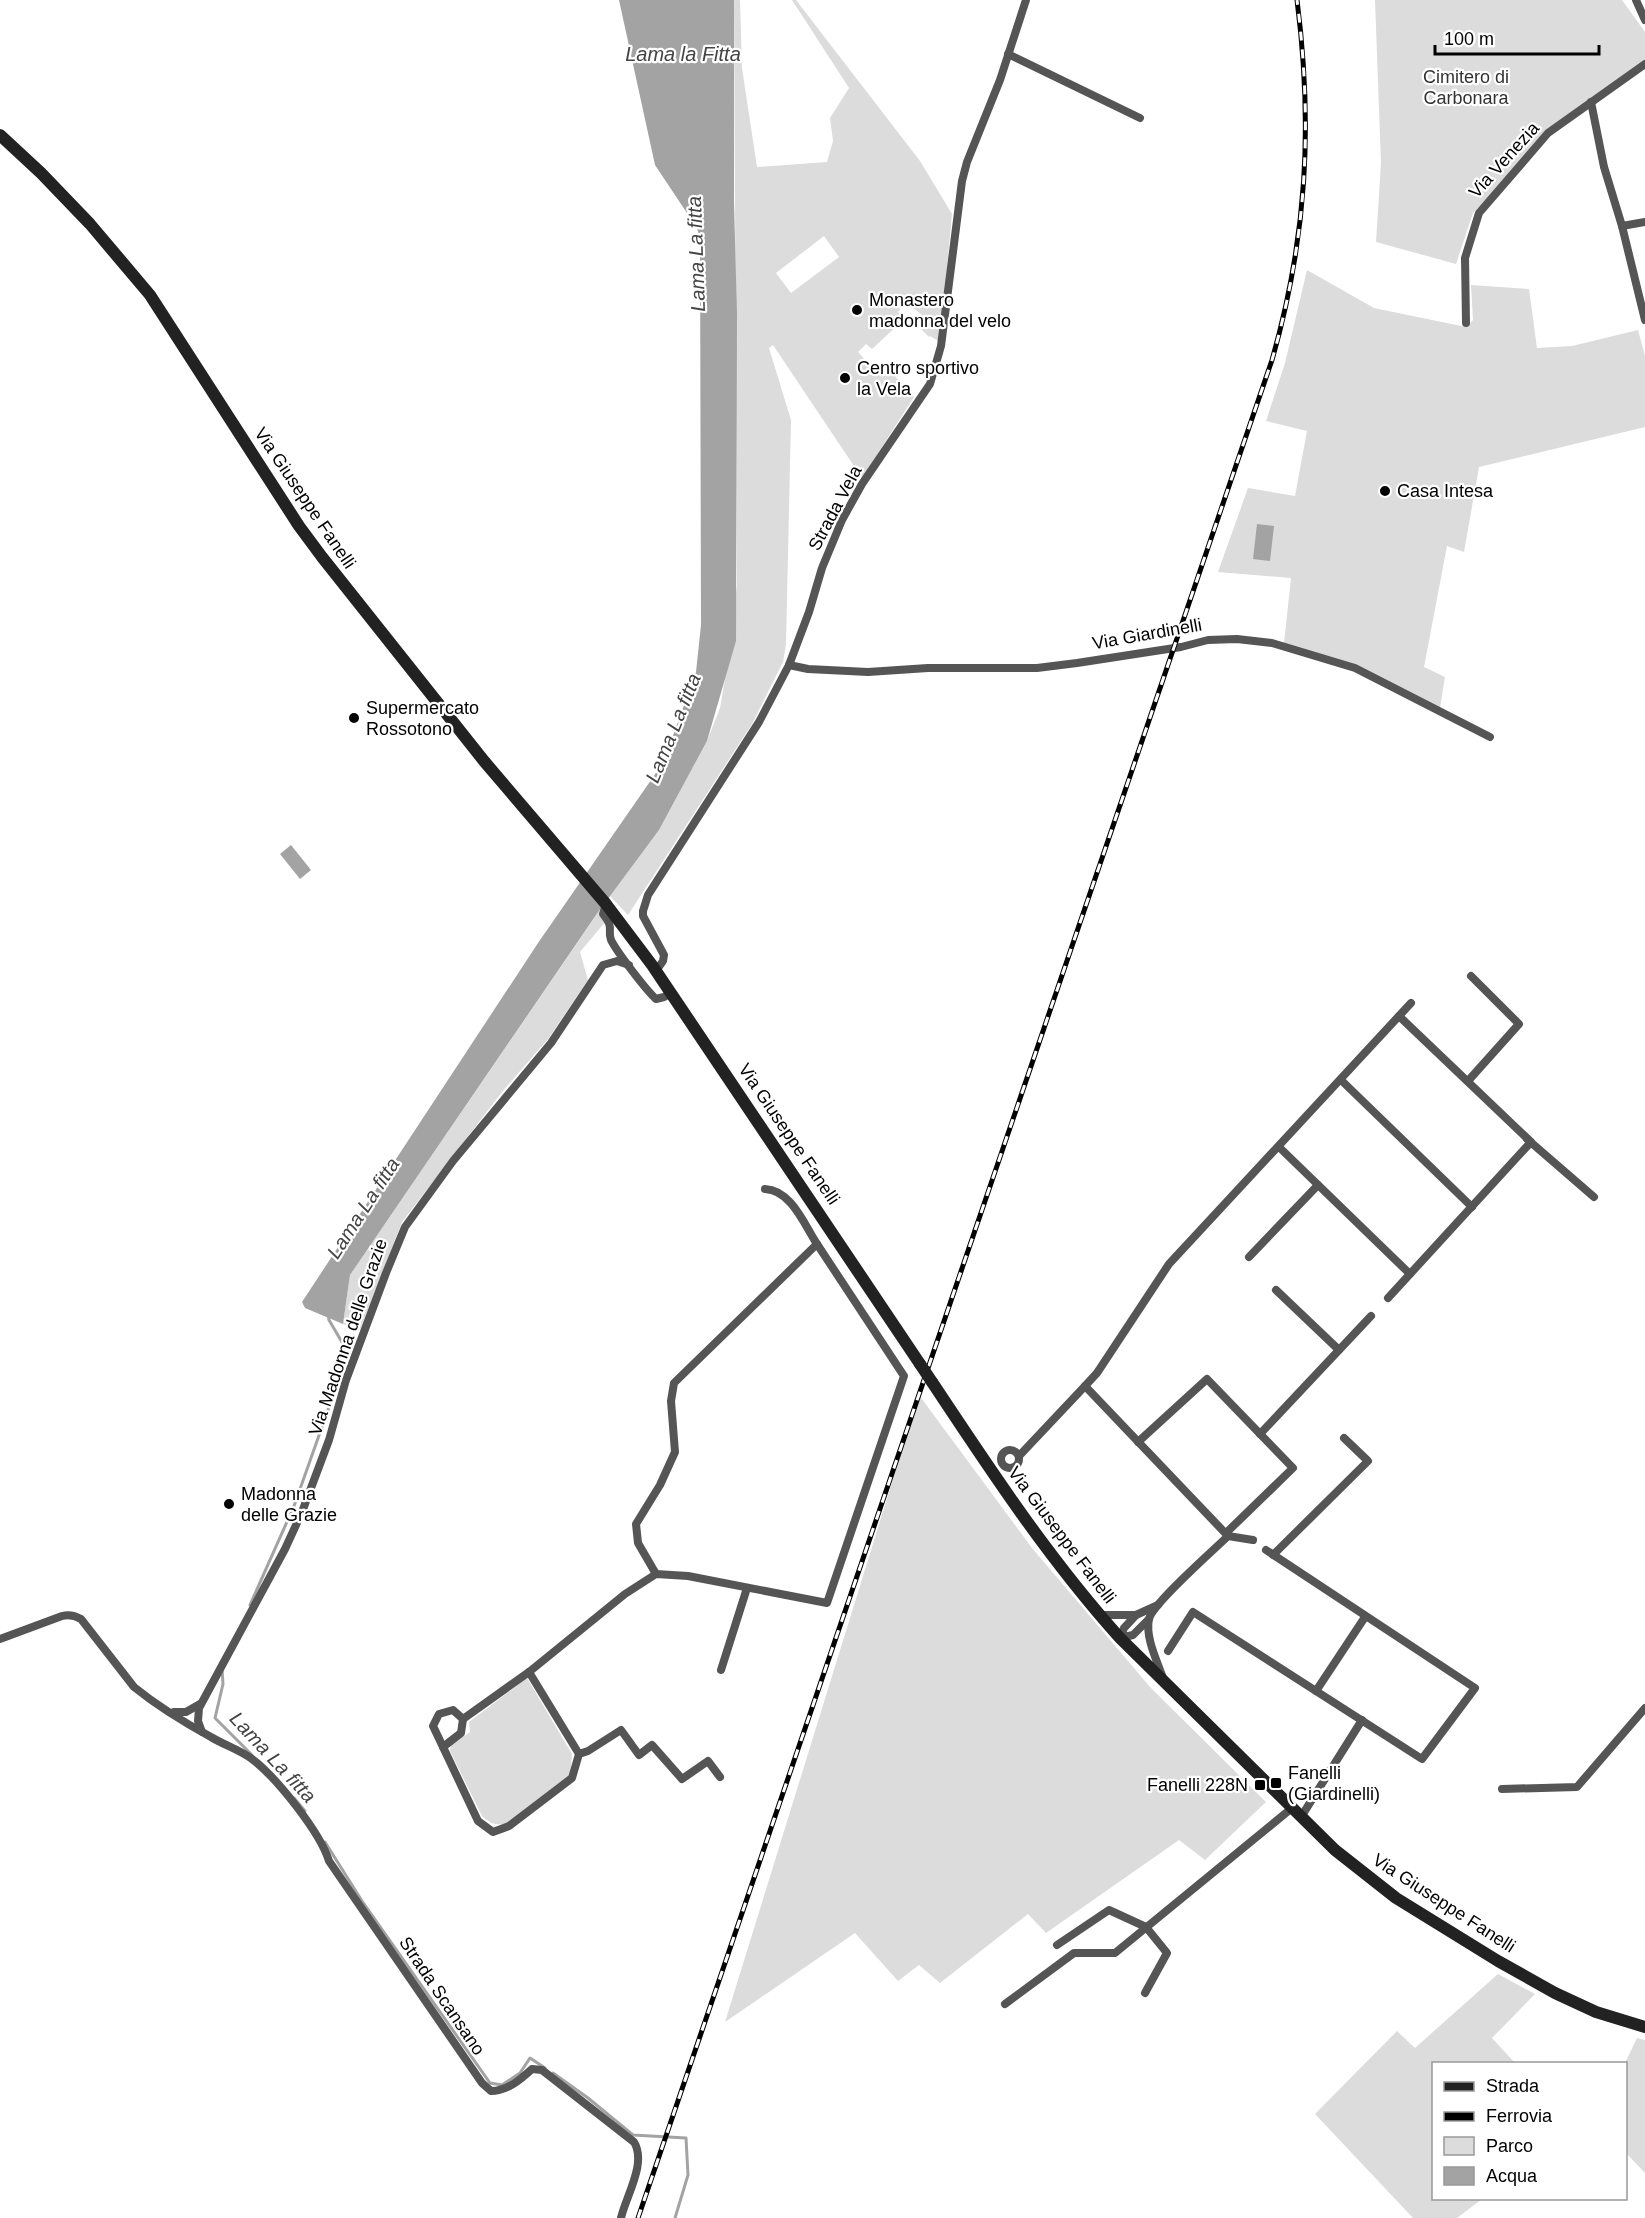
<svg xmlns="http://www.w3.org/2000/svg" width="1645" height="2218" viewBox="0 0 1645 2218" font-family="Helvetica,sans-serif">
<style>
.green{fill:#dcdcdc;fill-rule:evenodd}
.water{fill:#a3a3a3}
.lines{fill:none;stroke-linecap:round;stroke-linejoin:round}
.stream{stroke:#a3a3a3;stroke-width:3}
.street{stroke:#555;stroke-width:8}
.secondary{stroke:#222;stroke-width:12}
.rail-casing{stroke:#000;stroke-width:5}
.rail{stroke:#fff;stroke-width:3;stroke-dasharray:9;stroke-linecap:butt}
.secondary-bridge{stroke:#222;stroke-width:12}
.poi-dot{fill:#000;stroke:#fff;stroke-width:2}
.labels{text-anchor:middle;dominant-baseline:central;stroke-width:4.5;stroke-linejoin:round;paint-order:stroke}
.park-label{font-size:18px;fill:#333;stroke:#fff}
.street-label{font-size:18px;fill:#000;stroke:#fff}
.poi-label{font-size:18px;fill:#000;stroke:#fff;text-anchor:start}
.water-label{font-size:20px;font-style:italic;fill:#444;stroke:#fff}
</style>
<rect width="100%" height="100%" fill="#fff"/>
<g class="green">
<path d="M 734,0 L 740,0 L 742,68 L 757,167 L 827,162 L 833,141 L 830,118 L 849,88 L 792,0 L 796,0 L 920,161 L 952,214 L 940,342 L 930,336 L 929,337 L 915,323 L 922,315 L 907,303 L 899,308 L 900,310 L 898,312 L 902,317 L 898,321 L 900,323 L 872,349 L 866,344 L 858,352 L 876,372 L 884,364 L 914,397 L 862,478 L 773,345 L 769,348 L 791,420 L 786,644 L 783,662 L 752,724 L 628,915 L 610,896 L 659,830 L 707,741 L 720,708 L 725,679 L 737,586 ZM 824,236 L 839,257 L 791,293 L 776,273 Z"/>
<polygon points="1375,0 1622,0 1645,32 1645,59 1545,131 1507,179 1473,213 1456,264 1376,242 1381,163"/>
<polygon points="1307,270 1374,308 1466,327 1473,320 1471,285 1529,289 1537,348 1572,346 1638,330 1645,356 1645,427 1479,467 1464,552 1447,546 1424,667 1445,677 1440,708 1355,665 1284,643 1291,578 1218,572 1248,488 1295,496 1307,431 1266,421 1285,363"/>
<polygon points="599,911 606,921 580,952 588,980 548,1039 502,1092 402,1222 360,1330 343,1324 350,1275"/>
<polygon points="919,1395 1032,1548 1150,1687 1266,1802 1205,1860 1179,1840 1046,1933 1028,1914 940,1983 919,1965 898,1981 855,1933 725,2022"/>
<path d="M 527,1678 L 572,1754 L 570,1776 L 507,1823 C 496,1826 491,1824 482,1816 L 450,1751 L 451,1745 L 470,1732 L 469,1722 Z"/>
<polygon points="1498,1974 1535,1994 1492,2038 1515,2063 1434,2064 1434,2198 1482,2199 1457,2218 1413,2218 1315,2114 1397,2031 1415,2048"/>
<polygon points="1637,2038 1645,2040 1645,2173 1626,2153 1625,2063"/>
</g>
<g class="water">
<polygon points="619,0 734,0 734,202 737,314 736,641 707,741 659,830 596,915 350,1275 343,1324 305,1308 302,1302 538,943 658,770 670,744 696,672 701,625 700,239 697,228 655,165"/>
<polygon points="1257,524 1274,526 1270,561 1253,559"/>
<polygon points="291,845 311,870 300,879 280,854"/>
</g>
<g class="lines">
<g class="stream">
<polyline points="250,1605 294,1506 328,1410 346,1349 329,1320 328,1313"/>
<polyline points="222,1669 223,1684 215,1718 252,1755"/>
<polyline points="294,1798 305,1811"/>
<polyline points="325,1842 362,1901 490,2083 502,2085 520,2073 530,2058 545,2068"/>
<polyline points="553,2073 588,2098 633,2135 686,2138 688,2175 675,2218"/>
</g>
<g class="street">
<polyline points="1636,0 1645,20"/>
<polyline points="1008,54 1140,118"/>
<polyline points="1591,102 1604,167 1622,226 1645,320"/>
<polyline points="1622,226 1645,222"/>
<polyline points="1466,323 1465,258 1479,213 1548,133 1645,64"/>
<polyline points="789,665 808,669 868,672 928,668 1037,668 1077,663 1181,647 1208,640 1237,639 1272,643 1355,668 1490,737"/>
<path d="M 606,904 L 603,914 C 615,929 607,929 611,940 C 617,952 646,990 656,999 L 664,997 L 671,993"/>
<polyline points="656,971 663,961 664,955 643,916 643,911 648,895 759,722 789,665 809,612 822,568 842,520 862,484 930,384 941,346 962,181 967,162 1000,80 1026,0"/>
<polyline points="1341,1080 1472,1207"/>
<polyline points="1468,1081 1519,1024 1471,976"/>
<polyline points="1527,1139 1594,1197"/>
<polyline points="1279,1147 1410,1274"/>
<polyline points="1249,1257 1318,1185"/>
<polyline points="1276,1290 1339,1350"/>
<polyline points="1388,1298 1531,1142 1399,1016"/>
<polyline points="1260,1434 1371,1316"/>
<polyline points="1138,1442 1207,1379 1293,1468 1226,1533"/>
<circle cx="1010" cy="1459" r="9"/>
<polyline points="1019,1456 1085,1386"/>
<polyline points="1253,1540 1228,1536 1085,1386 1097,1373 1169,1264 1411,1003"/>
<polyline points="1273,1555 1368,1461 1344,1438"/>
<path d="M 656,1574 L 638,1543 L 636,1524 L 660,1485 L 675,1452 L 671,1401 L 674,1383 L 817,1244 C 804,1224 791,1190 765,1189"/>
<polyline points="1100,1615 1136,1615 1158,1605"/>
<polyline points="1136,1615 1124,1628 1120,1638 1133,1635 1149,1619"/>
<path d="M 0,1639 L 62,1616 C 69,1614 74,1615 81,1619 L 134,1687 C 155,1704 187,1724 211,1737 C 224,1745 240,1750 252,1759 C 276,1777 320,1832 329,1861 L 482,2083 L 491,2091 C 507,2091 520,2080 532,2069 L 542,2070 L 634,2142 C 647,2163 626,2196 621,2218"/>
<polyline points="1168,1651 1193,1612 1422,1759 1475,1688 1266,1550"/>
<polyline points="721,1670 747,1588"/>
<path d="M 1163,1678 C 1157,1661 1145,1637 1149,1619 C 1153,1603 1214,1550 1228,1536"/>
<polyline points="1316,1691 1365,1617"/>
<polyline points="174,1712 186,1712 200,1704"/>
<polyline points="463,1719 461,1733 443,1747 478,1821 493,1832 509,1826 572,1778 579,1754 529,1672"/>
<polyline points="202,1732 198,1721 199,1708 285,1549 302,1512 329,1440 346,1380 386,1273 405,1227 453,1161 551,1043 603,965 617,961 629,965"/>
<polyline points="443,1747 433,1726 439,1714 453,1710 463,1719 529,1672 625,1594 656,1574 688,1576 827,1603 904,1376 817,1244"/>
<polyline points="579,1754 588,1751 621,1730 639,1755 652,1745 682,1779 708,1761 720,1777"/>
<polyline points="1502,1789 1577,1787 1645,1708"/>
<polyline points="1301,1817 1362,1720"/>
<polyline points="1057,1945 1109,1910 1146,1927 1167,1953 1145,1993"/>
<polyline points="1005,2004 1074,1953 1115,1953 1292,1808"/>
</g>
<g class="secondary">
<polyline points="0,135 41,173 90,224 150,295 299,526 322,557 484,761 606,904 652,965 920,1364"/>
<path d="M 932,1382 C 991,1471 1049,1559 1120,1638 L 1335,1850 L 1396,1898 L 1498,1961 L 1555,1993 L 1596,2012 L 1645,2027"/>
</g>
<g class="rail-casing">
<path id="rail" d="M 638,2218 L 1272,360 C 1307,238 1313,125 1297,0"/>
</g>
<use href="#rail" class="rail"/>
<polyline class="secondary-bridge" points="920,1364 932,1382"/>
</g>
<g class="poi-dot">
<circle cx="857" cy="310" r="6"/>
<circle cx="845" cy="378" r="6"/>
<circle cx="1385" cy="491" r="6"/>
<circle cx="354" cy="718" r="6"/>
<circle cx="229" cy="1504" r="6"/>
<rect x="1270" y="1777" width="12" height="12" rx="3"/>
<rect x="1254" y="1779" width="12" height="12" rx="3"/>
</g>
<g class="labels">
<g class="park-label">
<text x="1466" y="77">Cimitero di<tspan x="1466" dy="21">Carbonara</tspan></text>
</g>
<g class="street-label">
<text transform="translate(1504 160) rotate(-48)">Via Venezia</text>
<text transform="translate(305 498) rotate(56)">Via Giuseppe Fanelli</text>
<text transform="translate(835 508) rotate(-62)">Strada Vela</text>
<text transform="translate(1147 634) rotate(-10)">Via Giardinelli</text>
<text transform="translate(789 1134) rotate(56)">Via Giuseppe Fanelli</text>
<text transform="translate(348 1337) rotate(-71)">Via Madonna delle Grazie</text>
<text transform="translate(1062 1535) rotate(53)">Via Giuseppe Fanelli</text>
<text transform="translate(1444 1903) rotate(33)">Via Giuseppe Fanelli</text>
<text transform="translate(442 1996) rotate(56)">Strada Scansano</text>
</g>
<g class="poi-label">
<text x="869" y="300">Monastero<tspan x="869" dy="21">madonna del velo</tspan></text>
<text x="857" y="368">Centro sportivo<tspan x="857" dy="21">la Vela</tspan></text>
<text x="1397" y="491">Casa Intesa</text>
<text x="366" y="708">Supermercato<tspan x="366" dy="21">Rossotono</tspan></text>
<text x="241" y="1494">Madonna<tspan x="241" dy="21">delle Grazie</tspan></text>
<text x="1288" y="1773">Fanelli<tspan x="1288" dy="21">(Giardinelli)</tspan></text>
<text x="1248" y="1785" text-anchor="end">Fanelli 228N</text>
</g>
<g class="water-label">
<text x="683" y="54">Lama la Fitta</text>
<text transform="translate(696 254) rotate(-92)">Lama La fitta</text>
<text transform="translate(673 728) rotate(-68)">Lama La fitta</text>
<text transform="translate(363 1208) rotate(-57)">Lama La fitta</text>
<text transform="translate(273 1757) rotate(47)">Lama La fitta</text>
</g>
</g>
<rect x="1432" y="2062" width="195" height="138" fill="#ffffff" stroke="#999999" stroke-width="1.5"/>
<rect x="1444" y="2082" width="30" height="9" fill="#222222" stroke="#999999" stroke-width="1.5"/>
<text x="1486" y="2092" font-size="18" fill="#000000">Strada</text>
<rect x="1444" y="2112" width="30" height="9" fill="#000000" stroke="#999999" stroke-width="1.5"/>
<text x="1486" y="2122" font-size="18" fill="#000000">Ferrovia</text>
<rect x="1444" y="2137" width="30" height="18" fill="#dcdcdc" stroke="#999999" stroke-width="1.5"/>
<text x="1486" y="2152" font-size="18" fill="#000000">Parco</text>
<rect x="1444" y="2167" width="30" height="18" fill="#a3a3a3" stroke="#999999" stroke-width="1.5"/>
<text x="1486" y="2182" font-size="18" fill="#000000">Acqua</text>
<path d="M1435 45v9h164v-9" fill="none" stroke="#000000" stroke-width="3"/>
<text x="1444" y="45" font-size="18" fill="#000000" stroke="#ffffff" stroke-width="4.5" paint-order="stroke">100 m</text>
</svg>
